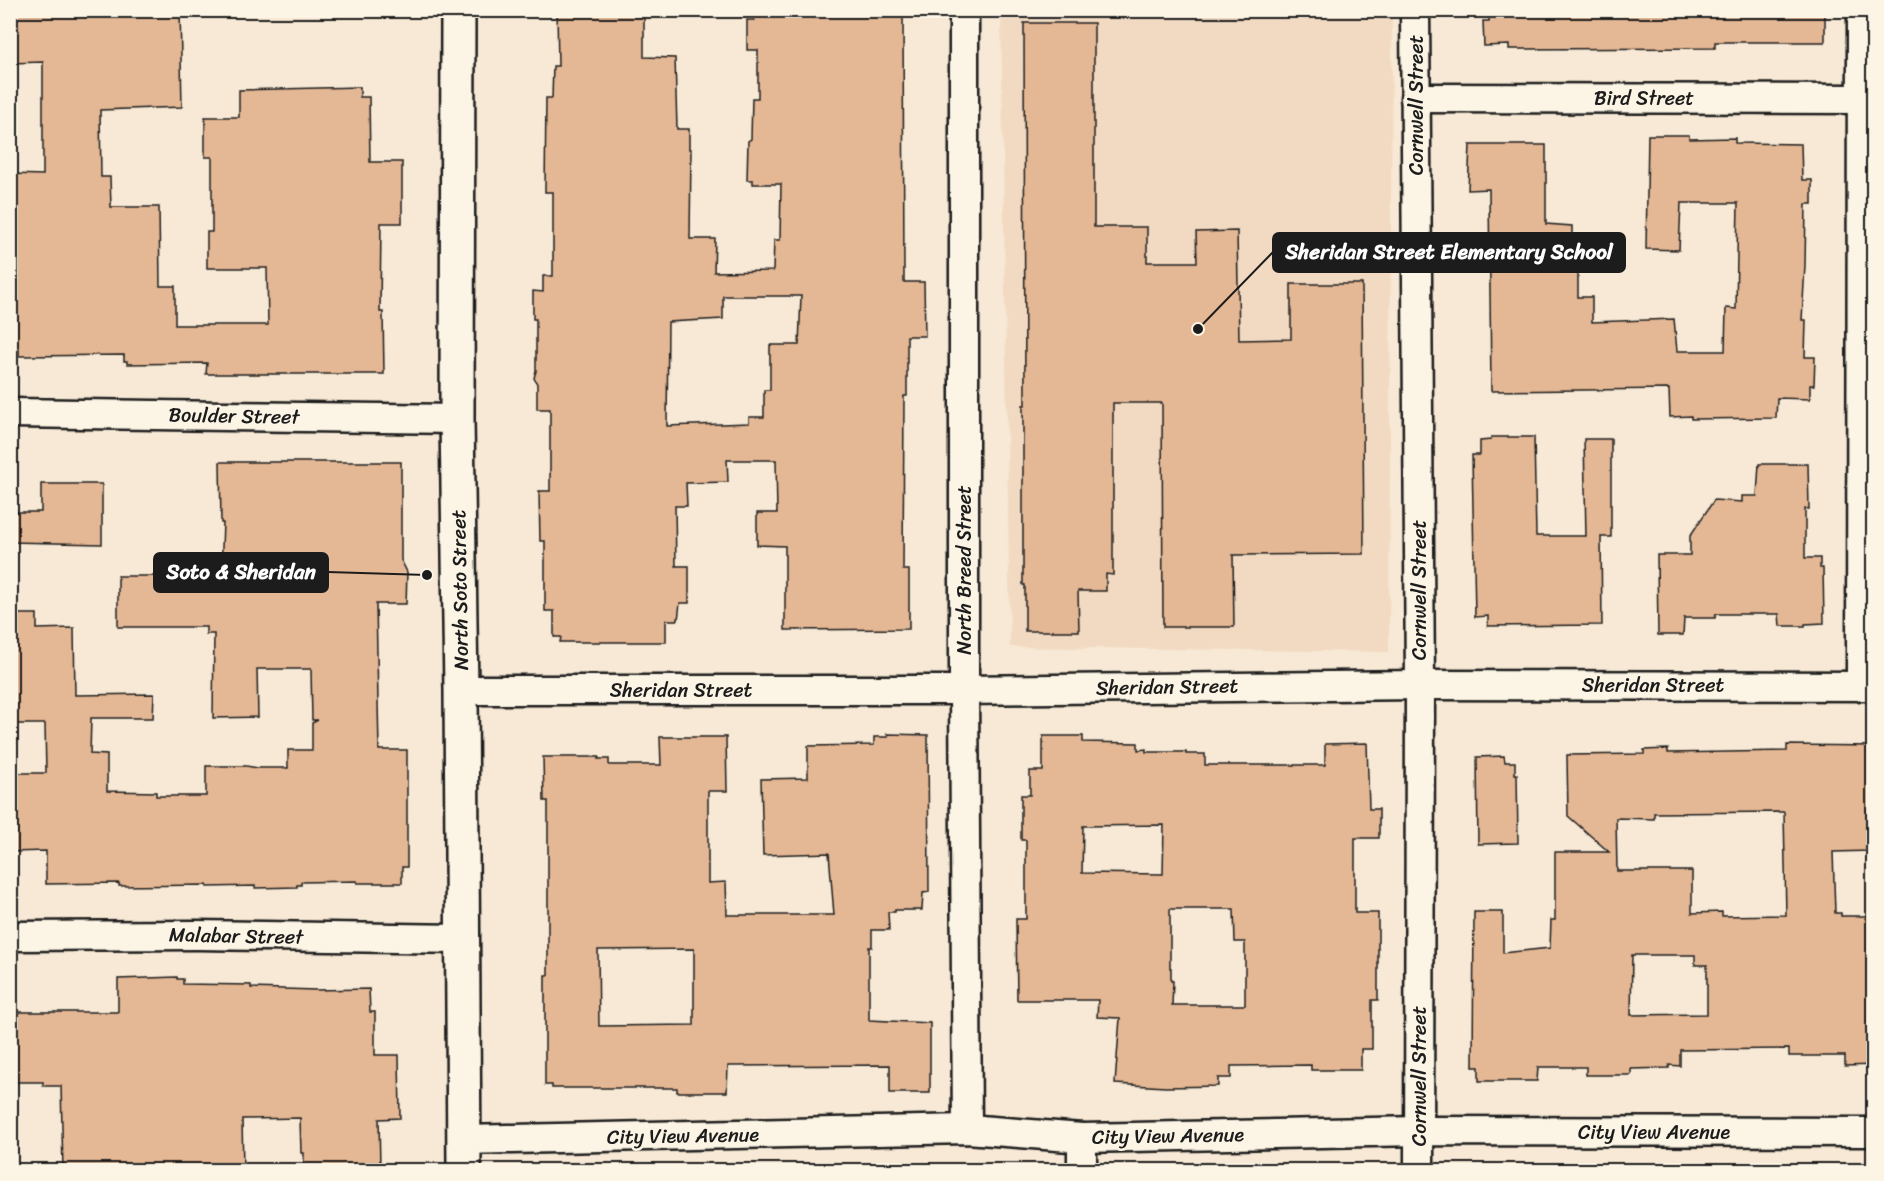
<svg xmlns="http://www.w3.org/2000/svg" width="1884" height="1181" viewBox="0 0 1884 1181" font-family="Sriracha,sans-serif">
<style>
.built{fill:#f2dac2}
.building{fill:#e5b895;stroke:#1c1c1c;stroke-width:1.5;fill-rule:evenodd}
.lines{fill:none;stroke-linecap:round;stroke-linejoin:round}
.street-casing{stroke:#1c1c1c;stroke-width:33}
.primary-casing{stroke:#1c1c1c;stroke-width:38}
.street{stroke:#fcf5e5;stroke-width:28}
.primary{stroke:#fcf5e5;stroke-width:33}
.labels{text-anchor:middle;dominant-baseline:central;stroke-width:5;stroke-linejoin:round;paint-order:stroke}
.street-label{font-size:20px;fill:#1c1c1c;stroke:#fcf5e5}
.leader{fill:none;stroke:#1c1c1c;stroke-width:2}
.callout-dot{fill:#1c1c1c;stroke:#fcf5e5;stroke-width:2}
.callout{fill:#1c1c1c;stroke:#1c1c1c;stroke-width:2}
.callout-label{font-size:21px;text-anchor:middle;font-weight:bold;fill:#fff}
</style>
<rect width="100%" height="100%" fill="#f7e9d5"/>
<filter id="ink" filterUnits="userSpaceOnUse"><feTurbulence type="fractalNoise" baseFrequency=".0167" numOctaves="2"/><feDisplacementMap in="SourceGraphic" scale="12" xChannelSelector="R" yChannelSelector="G"/><feConvolveMatrix kernelMatrix="1 2 1 2 8 2 1 2 1" color-interpolation-filters="sRGB"/></filter>
<g filter="url(#ink)">
<polygon class="built" points="1001,11 1392,11 1389,652 1010,647"/>
<g class="building">
<polygon points="10,10 180,10 182,107 100,110 101,177 110,177 111,207 159,207 160,286 175,286 175,325 268,325 267,268 207,268 207,232 212,232 212,157 205,157 205,117 239,117 239,90 360,87 360,97 369,97 370,162 402,162 402,223 381,223 380,312 383,312 384,374 206,374 207,363 127,364 127,361 124,361 124,355 19,356 19,348 10,348 10,174 43,175 43,62 10,63"/>
<path d="M 557,10 L 644,10 L 644,57 L 675,58 L 677,129 L 689,129 L 689,149 L 691,149 L 690,239 L 715,239 L 714,272 L 773,271 L 774,240 L 780,240 L 781,184 L 753,184 L 753,180 L 747,180 L 748,141 L 751,139 L 752,98 L 758,98 L 758,50 L 747,50 L 747,20 L 754,20 L 753,10 L 903,10 L 904,282 L 924,282 L 925,336 L 907,336 L 907,396 L 904,396 L 903,570 L 909,570 L 909,629 L 785,630 L 785,546 L 757,545 L 757,513 L 777,513 L 776,460 L 727,460 L 728,482 L 686,483 L 687,506 L 675,506 L 676,566 L 689,566 L 689,603 L 680,603 L 678,620 L 666,620 L 666,642 L 560,642 L 561,637 L 554,637 L 554,611 L 545,611 L 545,541 L 540,541 L 539,491 L 550,491 L 550,409 L 537,409 L 537,384 L 534,378 L 536,371 L 536,319 L 533,319 L 533,291 L 543,292 L 543,276 L 553,276 L 553,192 L 545,192 L 546,98 L 552,98 L 553,66 L 558,66 ZM 723,296 L 801,296 L 799,345 L 770,345 L 770,390 L 764,390 L 764,417 L 749,417 L 749,423 L 667,426 L 668,322 L 723,319 Z"/>
<polygon points="1489,10 1825,10 1825,42 1715,42 1715,48 1509,49 1509,45 1484,46 1483,21 1489,21"/>
<polygon points="1024,23 1094,23 1094,227 1147,227 1147,262 1197,262 1196,232 1237,231 1239,340 1291,339 1291,284 1362,284 1364,554 1233,555 1234,627 1163,627 1162,403 1113,403 1113,575 1106,574 1106,591 1078,591 1079,631 1025,631 1025,585 1023,585 1023,405 1025,405"/>
<polygon points="1648,135 1689,135 1689,139 1735,138 1735,143 1801,144 1802,180 1812,180 1812,204 1806,204 1805,265 1802,320 1806,320 1805,357 1815,357 1814,385 1810,385 1810,399 1777,398 1776,418 1691,419 1691,416 1670,417 1669,389 1491,391 1489,189 1468,190 1470,145 1546,145 1546,224 1572,226 1572,239 1578,239 1578,297 1592,297 1592,322 1674,319 1677,351 1725,351 1726,308 1736,309 1738,203 1681,203 1679,250 1646,249"/>
<polygon points="1491,437 1534,437 1536,536 1586,536 1584,439 1611,439 1611,537 1601,537 1602,625 1488,626 1488,616 1475,617 1472,455 1480,455 1480,441 1491,440"/>
<polygon points="220,462 401,462 401,560 407,572 406,604 376,604 379,750 407,750 407,867 402,867 402,883 357,883 357,881 301,882 301,885 297,885 297,887 255,888 255,886 207,887 207,885 119,886 119,883 46,884 46,851 10,852 10,773 46,773 45,724 10,724 10,614 37,614 37,629 74,628 75,695 154,694 153,718 91,718 90,754 107,755 107,791 156,792 156,796 206,796 206,766 246,766 258,768 288,768 288,750 312,750 312,723 318,720 312,720 311,669 257,669 258,717 213,718 214,634 206,634 206,627 118,627 118,576 162,576 162,581 217,581 217,572 221,572 223,523 221,523"/>
<polygon points="1759,464 1808,464 1809,509 1805,509 1805,558 1820,558 1820,568 1823,568 1824,623 1805,624 1805,626 1780,626 1779,614 1716,614 1715,618 1684,618 1683,635 1658,635 1657,555 1690,555 1690,536 1714,500 1742,502 1742,496 1757,496"/>
<polygon points="41,484 102,484 102,544 10,542 10,512 41,512"/>
<path d="M 887,734 L 928,735 L 929,892 L 923,893 L 922,910 L 895,910 L 895,912 L 888,912 L 889,930 L 872,930 L 872,947 L 869,947 L 869,1020 L 930,1023 L 930,1093 L 890,1093 L 890,1065 L 728,1066 L 727,1092 L 677,1092 L 677,1088 L 552,1088 L 552,1085 L 545,1085 L 545,975 L 548,975 L 548,801 L 544,801 L 543,757 L 599,757 L 598,759 L 609,759 L 609,765 L 661,765 L 660,737 L 726,737 L 727,791 L 708,791 L 708,883 L 726,882 L 727,915 L 834,915 L 829,853 L 763,855 L 761,779 L 808,778 L 808,746 L 874,745 L 874,737 L 888,737 ZM 694,949 L 694,1025 L 599,1026 L 598,950 Z"/>
<path d="M 1043,736 L 1083,736 L 1083,742 L 1138,743 L 1138,750 L 1146,749 L 1146,752 L 1186,752 L 1186,754 L 1205,754 L 1205,765 L 1325,765 L 1325,744 L 1367,743 L 1369,809 L 1379,809 L 1379,838 L 1355,838 L 1355,913 L 1378,913 L 1378,1000 L 1372,1000 L 1372,1049 L 1361,1049 L 1361,1070 L 1311,1070 L 1311,1065 L 1231,1066 L 1231,1078 L 1218,1078 L 1218,1086 L 1166,1087 L 1115,1084 L 1120,1018 L 1097,1017 L 1098,1000 L 1017,1000 L 1016,919 L 1026,919 L 1026,840 L 1021,840 L 1021,795 L 1030,795 L 1030,771 L 1043,771 ZM 1164,825 L 1163,874 L 1082,873 L 1083,826 ZM 1170,909 L 1234,909 L 1235,942 L 1245,942 L 1245,1005 L 1172,1005 L 1173,981 L 1171,981 L 1171,968 L 1170,968 Z"/>
<path d="M 1787,745 L 1874,746 L 1874,839 L 1870,839 L 1870,851 L 1833,852 L 1835,913 L 1841,913 L 1841,916 L 1874,916 L 1874,1065 L 1845,1066 L 1845,1056 L 1789,1056 L 1789,1049 L 1680,1050 L 1680,1066 L 1669,1065 L 1669,1068 L 1631,1069 L 1631,1075 L 1586,1075 L 1586,1067 L 1538,1067 L 1537,1081 L 1479,1081 L 1479,1067 L 1473,1067 L 1474,912 L 1503,912 L 1503,953 L 1550,948 L 1551,920 L 1555,920 L 1555,852 L 1609,852 L 1568,816 L 1567,755 L 1644,754 L 1644,750 L 1668,749 L 1668,753 L 1787,751 ZM 1784,812 L 1786,915 L 1722,916 L 1722,912 L 1692,913 L 1692,871 L 1617,871 L 1616,818 L 1654,819 L 1654,813 ZM 1632,955 L 1695,955 L 1695,965 L 1707,965 L 1707,1014 L 1631,1015 Z"/>
<polygon points="1504,756 1505,762 1515,762 1515,774 1517,774 1518,843 1478,844 1477,757"/>
<polygon points="177,977 177,979 183,979 183,984 251,985 251,988 316,990 369,989 370,1012 375,1012 375,1055 399,1055 400,1118 379,1119 380,1169 304,1170 304,1153 301,1153 300,1118 242,1119 243,1170 63,1170 61,1086 43,1086 43,1082 10,1082 10,1012 118,1012 118,979"/>
</g>
<g class="lines">
<g class="street-casing">
<g id="street">
<polyline points="964,10 964,690 967,1129"/>
<polyline points="1415,10 1420,685 1419,1170"/>
<polyline points="1415,98 1874,99"/>
<polyline points="10,413 457,419"/>
<polyline points="1861,685 1862,10"/>
<polyline points="461,690 964,690 1420,685 1874,686"/>
<polyline points="10,936 197,935 462,939"/>
<polyline points="464,1140 967,1129 1082,1138 1419,1131 1874,1132"/>
<polyline points="1082,1170 1082,1138"/>
</g>
</g>
<g class="primary-casing">
<polyline id="primary" points="458,10 457,419 461,690 464,1170"/>
</g>
<use href="#street" class="street"/>
<use href="#primary" class="primary"/>
</g>
</g>
<g class="labels">
<g class="street-label">
<text x="1644" y="98">Bird Street</text>
<text transform="translate(1416 105) rotate(-90)">Cornwell Street</text>
<text transform="translate(234 416) rotate(1)">Boulder Street</text>
<text transform="translate(964 570) rotate(-90)">North Breed Street</text>
<text transform="translate(460 590) rotate(-91)">North Soto Street</text>
<text transform="translate(1419 590) rotate(-90)">Cornwell Street</text>
<text x="1653" y="685">Sheridan Street</text>
<text transform="translate(1167 687) rotate(-1)">Sheridan Street</text>
<text x="681" y="690">Sheridan Street</text>
<text transform="translate(236 936) rotate(1)">Malabar Street</text>
<text transform="translate(1419 1076) rotate(-90)">Cornwell Street</text>
<text x="1654" y="1132">City View Avenue</text>
<text transform="translate(683 1136) rotate(-1)">City View Avenue</text>
<text transform="translate(1168 1136) rotate(-1)">City View Avenue</text>
</g>
</g>
<path class="leader" d="M1198 329L1273 252M427 575L328 572"/>
<g class="callout-dot">
<circle cx="1198" cy="329" r="6"/>
<circle cx="427" cy="575" r="6"/>
</g>
<g class="callout">
<rect x="1273" y="233" width="352" height="39" rx="6"/>
<rect x="154" y="553" width="174" height="39" rx="6"/>
</g>
<g class="callout-label">
<text x="1449" y="259">Sheridan Street Elementary School</text>
<text x="241" y="579">Soto &amp; Sheridan</text>
</g>
<rect width="1884" height="1181" fill="none" stroke="#fcf5e5" stroke-width="36"/>
<rect x="18" y="18" width="1848" height="1145" fill="none" stroke="#1c1c1c" stroke-width="2" filter="url(#ink)"/>
</svg>
